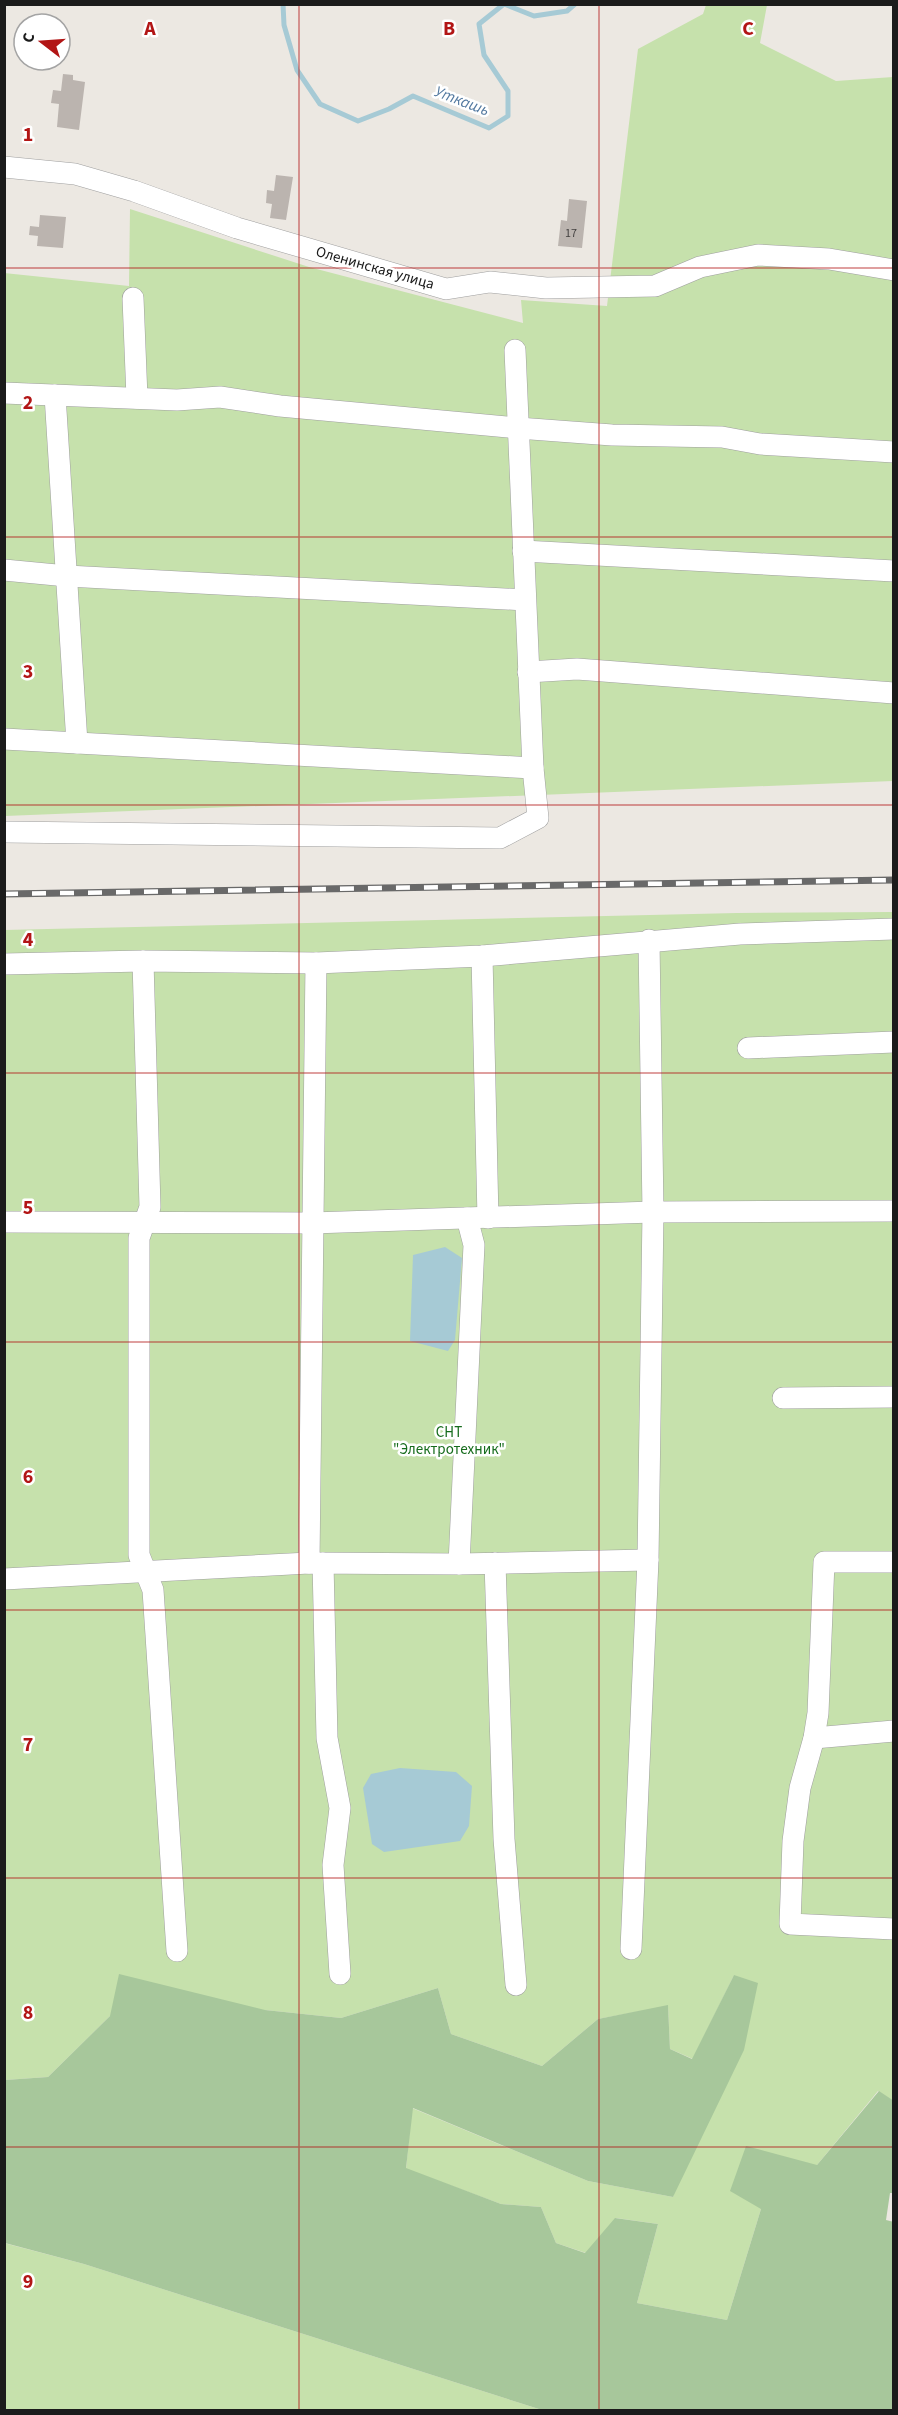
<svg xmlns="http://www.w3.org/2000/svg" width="898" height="2415" viewBox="0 0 898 2415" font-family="'Source Sans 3',sans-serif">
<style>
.grass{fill:#c6e1ac}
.forest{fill:#a7c79b}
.water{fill:#a6cad5}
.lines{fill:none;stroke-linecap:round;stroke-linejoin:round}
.stream{stroke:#a6cad5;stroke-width:5}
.building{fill:#bbb4af}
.minor-casing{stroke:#9f9f9f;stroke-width:22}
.minor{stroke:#fff;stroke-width:21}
.rail-casing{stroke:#696969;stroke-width:7}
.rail{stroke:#fff;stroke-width:4.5;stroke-dasharray:14;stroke-linecap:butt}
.grid{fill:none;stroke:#b21515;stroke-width:1.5;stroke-opacity:0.55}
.labels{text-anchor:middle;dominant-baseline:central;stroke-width:5;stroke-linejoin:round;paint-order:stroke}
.number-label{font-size:12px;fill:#434140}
.street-label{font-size:15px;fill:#1b1b1b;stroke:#fff}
.park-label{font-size:15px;fill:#166c1d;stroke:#fff}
.water-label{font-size:16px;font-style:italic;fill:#5379a0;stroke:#fff}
.grid-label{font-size:20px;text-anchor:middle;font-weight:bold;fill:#b21515;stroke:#fff;stroke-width:5;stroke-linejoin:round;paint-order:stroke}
</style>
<rect width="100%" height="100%" fill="#ece8e2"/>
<g class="grass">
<polygon points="706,5 767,5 760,43 836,81 893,77 893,781 5,816 4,273 129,286 130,209 309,267 523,323 521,300 607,306 638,49 703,14"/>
<polygon points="893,912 893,2101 878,2091 817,2165 761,2209 727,2320 637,2303 658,2224 616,2218 586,2253 556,2243 541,2207 501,2204 406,2169 412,2108 588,2181 673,2197 734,1975 693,2059 670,2049 668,2006 598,2019 542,2066 451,2034 438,1988 341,2018 265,2010 110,2016 48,2077 5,2080 4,930 737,913"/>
<polygon points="4,2243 84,2264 542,2410 5,2410"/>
</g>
<polygon class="forest" points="119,1974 265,2010 341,2018 438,1988 451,2034 542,2066 598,2019 668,2005 670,2049 692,2059 734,1975 758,1983 744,2050 673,2197 588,2181 413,2108 406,2168 501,2204 541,2207 556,2243 585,2253 615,2218 658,2224 637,2303 727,2320 761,2209 730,2191 746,2146 817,2165 879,2091 894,2101 893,2193 890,2193 886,2220 894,2222 893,2410 542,2410 84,2264 5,2243 5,2080 48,2077 110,2016"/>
<g class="water">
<polygon points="445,1247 462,1258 455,1340 448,1351 410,1341 413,1255"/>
<polygon points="400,1768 456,1772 472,1786 469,1826 460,1841 384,1852 372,1844 363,1788 371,1774"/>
</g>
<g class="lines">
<g class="stream">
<polyline points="283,4 284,25 297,70 320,104 358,121 389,109 413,96 489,128 508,116 508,91 484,55 479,24 504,4"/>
<polyline points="504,4 534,16 567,11 575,4"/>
</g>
</g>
<g class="building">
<polygon points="63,74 73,75 73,80 85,82 79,130 57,127 59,104 51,103 53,90 61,91"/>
<polygon points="276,175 293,177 286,220 270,218 272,204 266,203 267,190 274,191"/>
<polygon points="569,199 587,201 582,248 558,246 561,220 567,221"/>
<polygon points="40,215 66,217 63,248 37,246 38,236 29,235 30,226 39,227"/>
</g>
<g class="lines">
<g class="minor-casing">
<g id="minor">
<polyline points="4,167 75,174 134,191 237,228 446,289 490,282 546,288 655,286 700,267 758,255 829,259 894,270"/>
<polyline points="133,298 137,398"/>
<polyline points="4,393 177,400 220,397 280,406 518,428 612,435 722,437 760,444 894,452"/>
<polyline points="55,395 77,743"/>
<polyline points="523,551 894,571"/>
<polyline points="4,570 67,576 525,600"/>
<polyline points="528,672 577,669 894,693"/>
<polyline points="4,739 533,768"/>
<polyline points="4,832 500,838 538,818 533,768 515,350"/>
<polyline points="482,956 488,1218"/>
<polyline points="143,961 150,1207 139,1238 139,1555 153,1590 177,1951"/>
<polyline points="4,964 143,961 316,963 482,956 740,934 894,929"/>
<polyline points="748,1048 894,1042"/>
<polyline points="4,1222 312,1223 653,1212 894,1211"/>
<polyline points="783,1398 894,1397"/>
<polyline points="894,1562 824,1562 818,1713 814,1738 800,1788 793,1841 790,1924 894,1929"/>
<polyline points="309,1563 316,963"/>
<polyline points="323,1563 327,1738 340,1808 333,1865 340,1974"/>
<polyline points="495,1563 504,1839 516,1985"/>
<polyline points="459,1564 474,1245 467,1218"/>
<polyline points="4,1579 309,1563 459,1564 648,1560"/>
<polyline points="814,1738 894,1731"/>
<polyline points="631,1949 648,1560 653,1212 649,940"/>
</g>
</g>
<use href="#minor" class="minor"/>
<g class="rail-casing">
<polyline id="rail" points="4,894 894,880"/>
</g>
<use href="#rail" class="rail"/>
</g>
<path class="grid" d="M 299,4 L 299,2410M 599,4 L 599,2410M 4,268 L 894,268M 4,537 L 894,537M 4,805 L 894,805M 4,1073 L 894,1073M 4,1342 L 894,1342M 4,1610 L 894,1610M 4,1878 L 894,1878M 4,2147 L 894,2147"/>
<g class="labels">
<g class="number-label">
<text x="571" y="233">17</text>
</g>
<g class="street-label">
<text transform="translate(375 268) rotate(16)">Оленинская улица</text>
</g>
<g class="park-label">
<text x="449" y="1432">СНТ<tspan x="449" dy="17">"Электротехник"</tspan></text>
</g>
<g class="water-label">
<text transform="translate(462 101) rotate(21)">Уткашь</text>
</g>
</g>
<g class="grid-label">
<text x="150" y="35">A</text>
<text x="449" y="35">B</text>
<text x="748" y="35">C</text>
<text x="28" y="141">1</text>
<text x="28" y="409">2</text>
<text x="28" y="678">3</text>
<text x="28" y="946">4</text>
<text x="28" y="1214">5</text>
<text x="28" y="1483">6</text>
<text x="28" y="1751">7</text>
<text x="28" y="2019">8</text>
<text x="28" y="2288">9</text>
</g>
<rect width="898" height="2415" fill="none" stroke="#1b1b1b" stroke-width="12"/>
<g transform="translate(42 42) rotate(287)"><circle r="28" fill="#ffffff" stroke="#a4a4a4" stroke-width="1.5"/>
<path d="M0-4.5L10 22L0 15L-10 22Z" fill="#b21515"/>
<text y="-9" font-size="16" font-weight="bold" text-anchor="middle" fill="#1b1b1b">С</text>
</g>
</svg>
